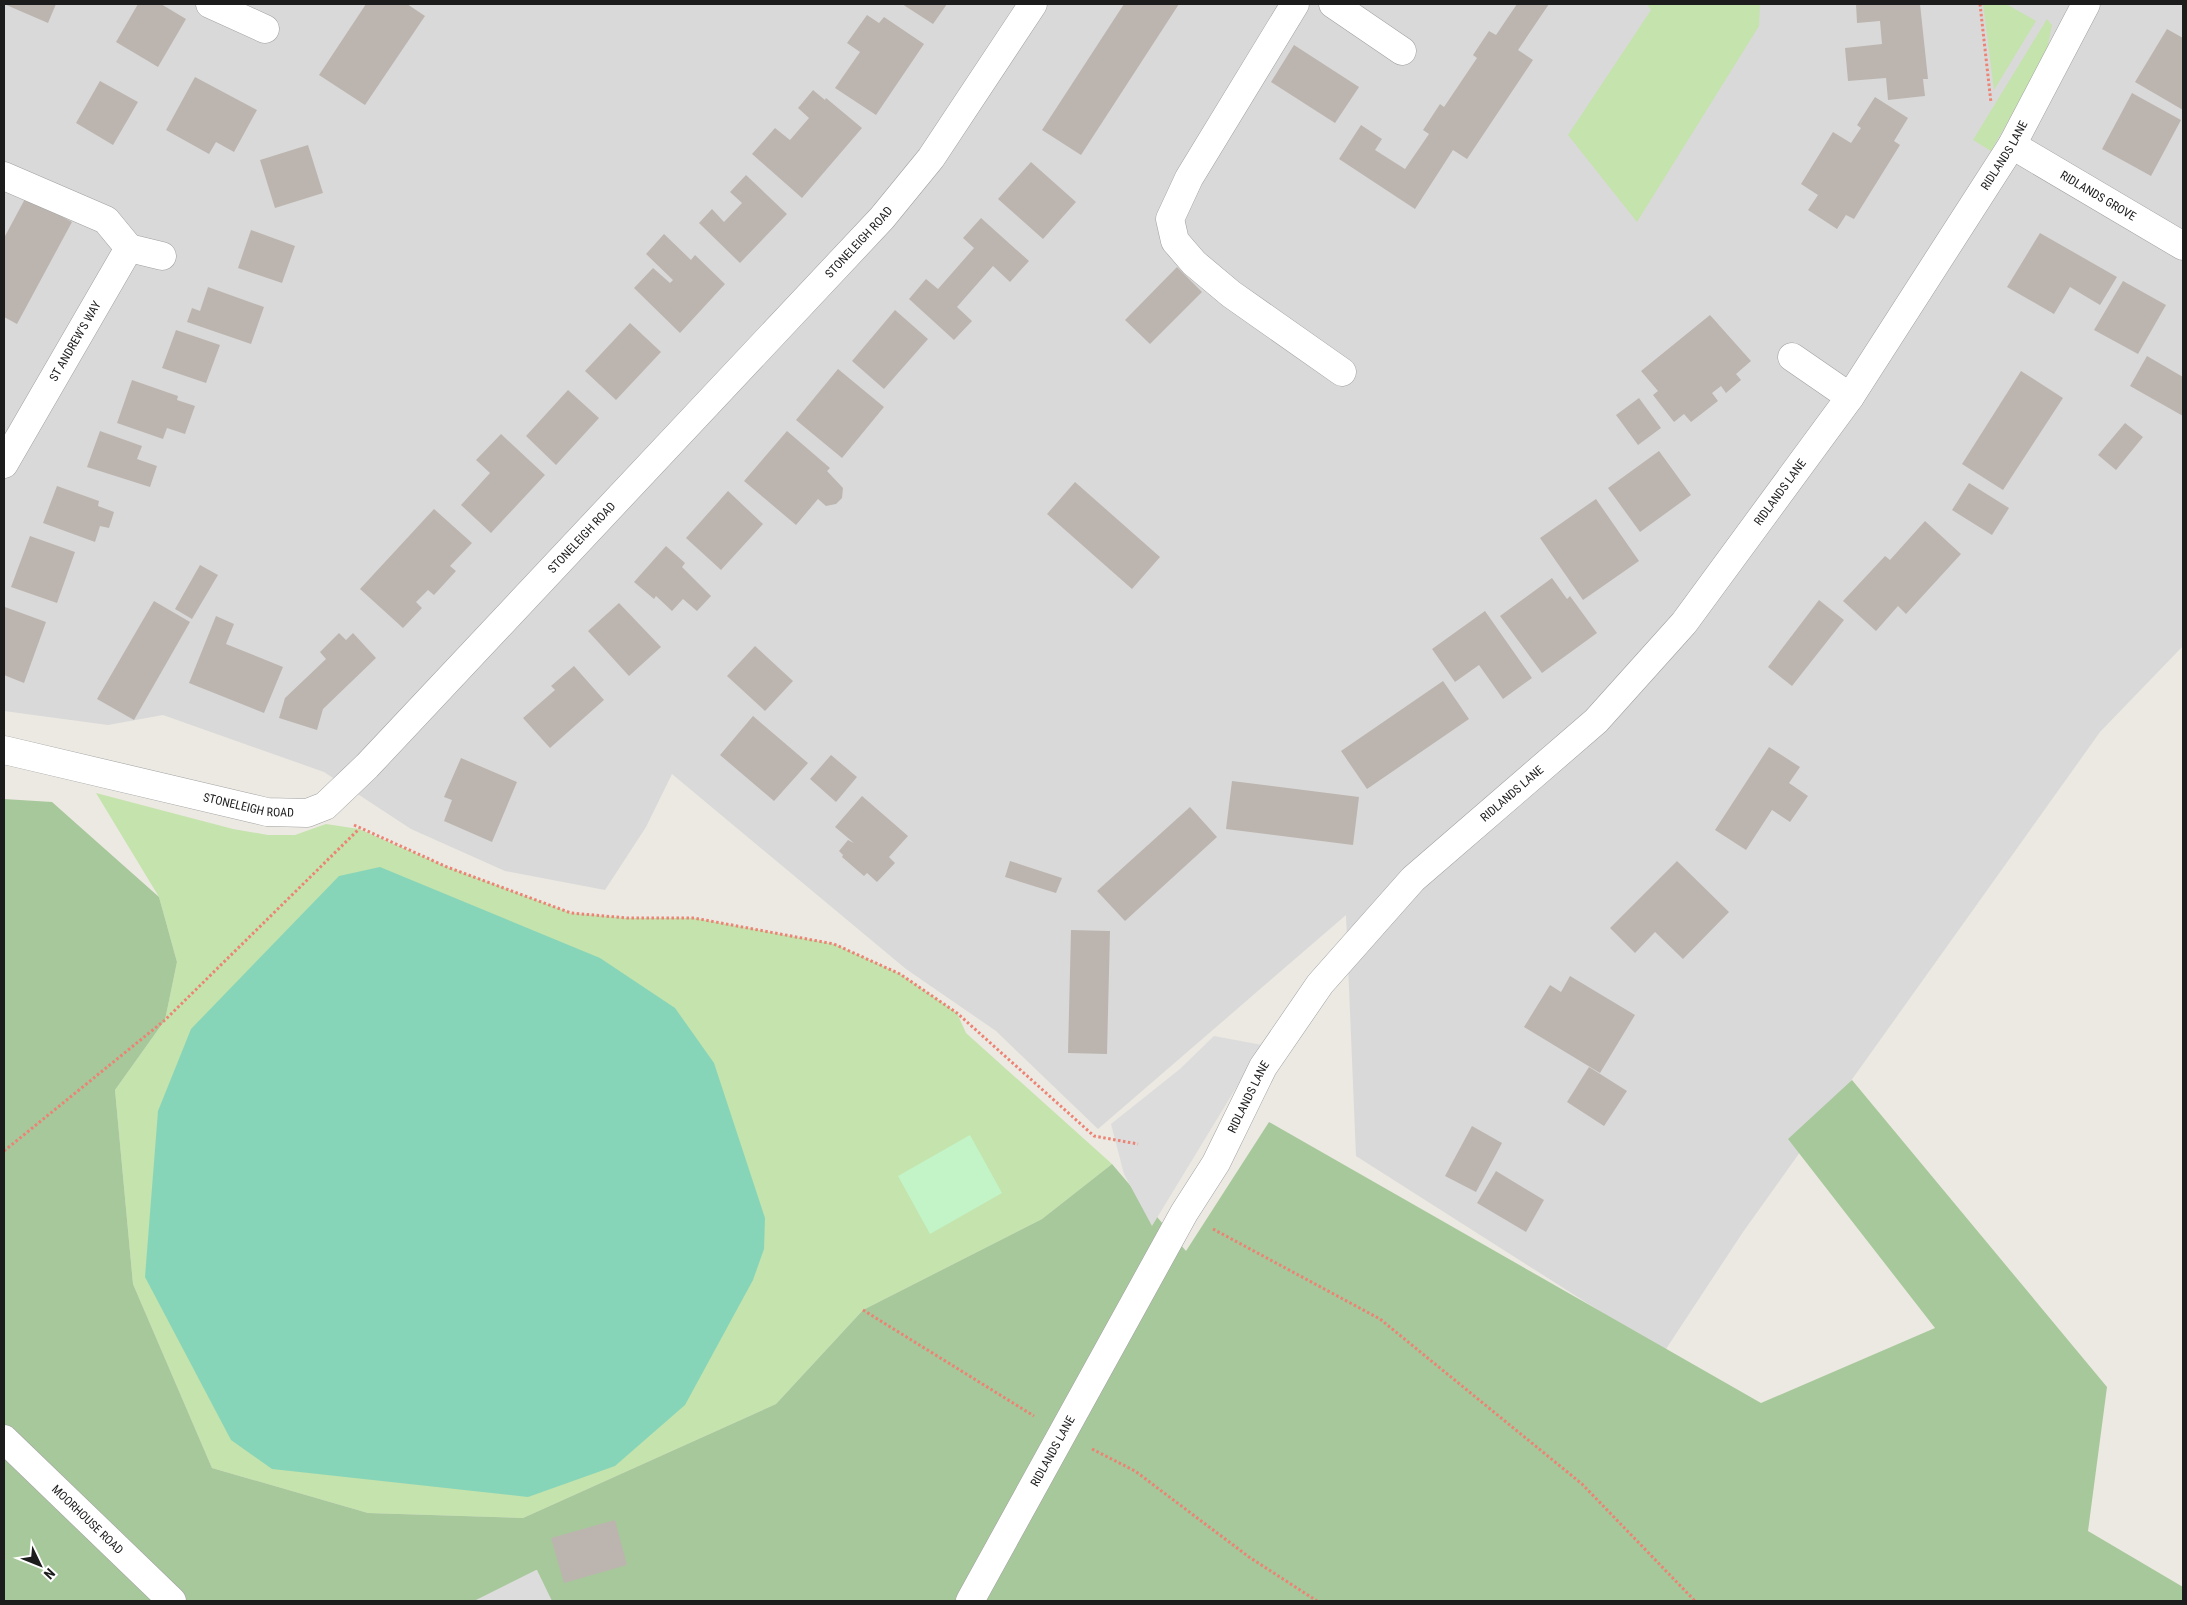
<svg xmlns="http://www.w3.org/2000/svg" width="2187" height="1605" font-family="'Roboto Condensed',sans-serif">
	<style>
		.residential { fill: #dad9d9 }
		.grass { fill: #c5e3ac }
		.forest { fill: #a7c89b }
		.park { fill: #c2f4c8 }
		.pitch { fill: #87d5b9 }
		.parking { fill: #dcdcdc }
		.building { fill: #bcb5af }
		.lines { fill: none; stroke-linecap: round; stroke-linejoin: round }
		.minor-casing { stroke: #a0a0a0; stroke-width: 29 }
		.path { stroke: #ec8374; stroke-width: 3; stroke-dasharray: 2.5 2.5; stroke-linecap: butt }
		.minor { stroke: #fff; stroke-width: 28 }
		.labels { text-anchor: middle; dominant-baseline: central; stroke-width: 5; stroke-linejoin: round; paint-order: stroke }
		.street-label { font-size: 12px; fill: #1c1c1c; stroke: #fff }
	</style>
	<rect width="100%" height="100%" fill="#ece9e2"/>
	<!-- residential -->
	<polygon class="residential" points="4,4 2183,4 2183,646 2100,732 1743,1232 1664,1352 1356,1156 1346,915 1098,1129 996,1031 906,969 672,774 646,827 605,890 505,871 411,829 324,772 163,715 108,725 4,711"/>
	<!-- grass -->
	<g class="grass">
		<polygon points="1647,4 1760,4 1759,26 1637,222 1568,135 1651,10"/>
		<polygon points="1983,4 2006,4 2036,21 1994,90"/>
		<polygon points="2047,19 2052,25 2046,55 1991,151 1973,140"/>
		<polygon points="96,793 233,829 268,835 295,835 326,824 359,829 447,867 571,913 627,918 694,918 834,944 900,974 957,1013 966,1033 1112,1164 1042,1219 863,1310 776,1404 523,1518 368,1513 212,1468 133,1284 115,1090 165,1020 177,962 159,897"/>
	</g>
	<!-- forest -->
	<polygon class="forest" points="4,799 52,802 159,897 177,962 165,1020 115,1090 133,1284 212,1468 368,1513 523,1518 776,1404 863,1310 1042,1219 1112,1164 1186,1251 1269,1122 1761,1403 1935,1328 1788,1139 1852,1080 2107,1387 2088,1531 2183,1587 2183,1601 4,1601"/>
	<!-- park -->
	<polygon class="park" points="970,1135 1002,1193 930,1234 898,1176"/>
	<!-- pitch -->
	<polygon class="pitch" points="380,867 600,958 675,1008 714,1063 765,1218 764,1249 753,1280 685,1405 615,1466 528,1497 272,1469 231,1440 145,1277 158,1111 191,1029 339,876"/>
	<!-- parking -->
	<g class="parking">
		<polygon points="1214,1036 1262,1045 1152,1226 1124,1174 1111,1124 1180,1069"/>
		<polygon points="537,1570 552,1601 474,1601 536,1570"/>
	</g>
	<!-- building -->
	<g class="building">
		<polygon points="4,4 56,4 48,23"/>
		<polygon points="138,4 161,4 186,19 158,67 116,42"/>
		<polygon points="366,4 407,4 425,16 365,105 319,75"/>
		<polygon points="902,4 947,4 933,24"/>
		<polygon points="1124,4 1179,4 1081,155 1042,130"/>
		<polygon points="1517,4 1549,4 1518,50 1533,60 1467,159 1453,150 1415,209 1339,159 1361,125 1382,139 1375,150 1405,169 1429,134 1423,130 1440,104 1444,107 1477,58 1473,55 1489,31 1496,35"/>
		<polygon points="1856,4 1920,4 1928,79 1923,79 1925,96 1888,100 1886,78 1848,81 1845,48 1882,44 1880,21 1857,23"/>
		<polygon points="867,15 879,23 884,17 924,44 876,115 835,88 860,52 847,43"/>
		<polygon points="2167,29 2183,38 2183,110 2135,82"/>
		<polygon points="1294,45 1359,87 1335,123 1271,82"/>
		<polygon points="195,77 257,110 234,152 216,142 209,154 166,130"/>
		<polygon points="100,81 138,102 113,145 76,123"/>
		<polygon points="813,90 825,100 826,98 862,128 802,198 752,154 775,128 790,140 809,118 798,108"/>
		<polygon points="2132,93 2181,120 2151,176 2102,149"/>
		<polygon points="1875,97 1908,118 1894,141 1900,145 1854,219 1846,215 1837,229 1808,210 1818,195 1801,184 1833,132 1851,143 1861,128 1857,125"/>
		<polygon points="308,145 323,193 275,208 260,160"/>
		<polygon points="1031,162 1076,202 1043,239 998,199"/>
		<polygon points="746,175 787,214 740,263 699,223 712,209 724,222 742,203 730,192"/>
		<polygon points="26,197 72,222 17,324 4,317 4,238"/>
		<polygon points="981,218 1029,261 1010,282 993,266 957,307 972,321 954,340 909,299 926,279 938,289 974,248 963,238"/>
		<polygon points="251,230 295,246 282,283 238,268"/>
		<polygon points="2040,233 2117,277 2100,305 2070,287 2054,314 2007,287"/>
		<polygon points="664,234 691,260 695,255 725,284 680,333 634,288 653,268 670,283 673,280 646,254"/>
		<polygon points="1177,267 1202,292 1150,344 1125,320"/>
		<polygon points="2123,281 2166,305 2138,354 2094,330"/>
		<polygon points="208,287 264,307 251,344 187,322 192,308 200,311"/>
		<polygon points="895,310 928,339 884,389 852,361"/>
		<polygon points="1710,315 1751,361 1736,374 1741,380 1726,393 1721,386 1712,393 1718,401 1691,422 1684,414 1674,422 1653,395 1658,391 1641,371"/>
		<polygon points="630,323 661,352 616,400 585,371"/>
		<polygon points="176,330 220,345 206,383 162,368"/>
		<polygon points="2147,356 2183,377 2183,416 2130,386"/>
		<polygon points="838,369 884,407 842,458 796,420"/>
		<polygon points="2021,371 2063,398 2003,490 1962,464"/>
		<polygon points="132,380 178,396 177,400 195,406 185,434 167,428 163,439 117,423"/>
		<polygon points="568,390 599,418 556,465 526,436"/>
		<polygon points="1639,398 1661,428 1638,445 1616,415"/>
		<polygon points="2125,423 2143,437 2116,470 2098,455"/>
		<polygon points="100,431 142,446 137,459 157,466 150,487 87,467"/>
		<polygon points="787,431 830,468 827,471 843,488 842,498 836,504 826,506 818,499 796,525 744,481"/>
		<polygon points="501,434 545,475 491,533 461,505 490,473 476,460"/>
		<polygon points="1659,451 1691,495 1640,532 1608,488"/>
		<polygon points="1075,482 1160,557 1132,589 1047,514"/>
		<polygon points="1969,483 2009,508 1992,535 1952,510"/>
		<polygon points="57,486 99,501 98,506 114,512 109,528 100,526 95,542 43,523"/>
		<polygon points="728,491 763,524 721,570 686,538"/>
		<polygon points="1596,499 1639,561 1583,600 1540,538"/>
		<polygon points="434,509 472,543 450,566 456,571 434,595 428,590 416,602 422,608 403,628 360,589"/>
		<polygon points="1925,521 1961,554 1906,614 1898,606 1876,631 1843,601 1885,556 1890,560"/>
		<polygon points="30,536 75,552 57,603 11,587"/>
		<polygon points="666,546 685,563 682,567 711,596 697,611 683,599 672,611 656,596 654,599 634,582"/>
		<polygon points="200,565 218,575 192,619 175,609"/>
		<polygon points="1552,578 1567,599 1570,596 1597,633 1542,673 1500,616"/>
		<polygon points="1819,600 1844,620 1792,686 1768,667"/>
		<polygon points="154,601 190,622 134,720 97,699"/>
		<polygon points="619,603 661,647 629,676 588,631"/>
		<polygon points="5,607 46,622 24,683 4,675"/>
		<polygon points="1485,611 1532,678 1503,699 1479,665 1455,682 1432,649"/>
		<polygon points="216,616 234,624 226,644 283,667 264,713 189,683"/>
		<polygon points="339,633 346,640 353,633 376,658 323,709 317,730 279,718 285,698 326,659 320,652"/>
		<polygon points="755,646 793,681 765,711 727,676"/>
		<polygon points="574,666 604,700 550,748 523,718 555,690 551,686"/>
		<polygon points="1443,681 1469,719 1367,789 1341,751"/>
		<polygon points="753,716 808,763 774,801 720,755"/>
		<polygon points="1769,747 1800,767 1789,783 1808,796 1790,822 1772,810 1746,850 1715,830"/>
		<polygon points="831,755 857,777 836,802 810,779"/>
		<polygon points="461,758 517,782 492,842 444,821 452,800 444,797"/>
		<polygon points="1232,781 1359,797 1353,845 1226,829"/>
		<polygon points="862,796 908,836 889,857 895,863 877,882 867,873 864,876 842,857 843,855 839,851 848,840 854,843 835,827"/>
		<polygon points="1190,807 1217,837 1125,921 1097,891"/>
		<polygon points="1010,861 1062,878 1056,893 1005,877"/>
		<polygon points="1677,861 1729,912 1683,959 1655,932 1635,953 1610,928"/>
		<polygon points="1071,930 1110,931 1107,1054 1068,1053"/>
		<polygon points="1570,976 1635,1015 1600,1073 1524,1027 1550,985 1561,992"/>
		<polygon points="1589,1067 1627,1091 1604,1126 1567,1102"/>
		<polygon points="1472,1126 1502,1143 1476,1192 1445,1176"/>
		<polygon points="1496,1171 1544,1200 1526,1232 1477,1203"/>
		<polygon points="615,1520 627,1565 564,1583 551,1538"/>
	</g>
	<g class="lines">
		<defs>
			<g id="minor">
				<polyline points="210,4 265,29"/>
				<polyline points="1295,4 1189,178 1170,219 1175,241 1194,263 1231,294 1342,372"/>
				<polyline points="1333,4 1402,51"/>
				<path id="s1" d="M 2012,145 L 2183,246"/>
				<polyline points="4,176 106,220 129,248"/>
				<polyline points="1792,357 1850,397"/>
				<path id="s2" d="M 4,464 L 129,248 L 162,256"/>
				<path id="s3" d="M 4,750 L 267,812 L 307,813 L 325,806 L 367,766 L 882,218 L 931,158 L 1033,4"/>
				<path id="s4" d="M 4,1439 L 172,1601"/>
				<path id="s5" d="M 970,1601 L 1184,1213 L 1216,1163 L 1263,1067 L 1320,984 L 1413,879 L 1596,721 L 1684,623 L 1850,397 L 2012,145 L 2086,4"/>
			</g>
		</defs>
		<!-- minor casing -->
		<use href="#minor" class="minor-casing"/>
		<!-- path -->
		<g class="path">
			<polyline points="1980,4 1991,103"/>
			<polyline points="354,825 447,867 571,913 627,918 694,918 834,944 900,974 957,1013 1094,1136 1138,1144"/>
			<polyline points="4,1151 165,1020 359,829"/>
			<polyline points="1213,1229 1380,1319 1582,1484 1695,1601"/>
			<polyline points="863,1310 1034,1416"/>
			<polyline points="1092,1449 1135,1471 1249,1557 1317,1601"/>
		</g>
		<!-- minor -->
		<use href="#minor" class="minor"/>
	</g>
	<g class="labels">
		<!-- street labels -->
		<g class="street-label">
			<text stroke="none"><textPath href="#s5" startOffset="1791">RIDLANDS LANE</textPath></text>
			<text stroke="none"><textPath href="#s1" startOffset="100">RIDLANDS GROVE</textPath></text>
			<text stroke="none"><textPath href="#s3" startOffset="1106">STONELEIGH ROAD</textPath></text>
			<text stroke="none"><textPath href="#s2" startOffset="142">ST ANDREW'S WAY</textPath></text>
			<text stroke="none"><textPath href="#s5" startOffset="1386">RIDLANDS LANE</textPath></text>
			<text stroke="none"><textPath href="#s3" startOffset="701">STONELEIGH ROAD</textPath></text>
			<text stroke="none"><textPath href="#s5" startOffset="981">RIDLANDS LANE</textPath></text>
			<text stroke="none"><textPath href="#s3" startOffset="251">STONELEIGH ROAD</textPath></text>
			<text stroke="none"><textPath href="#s5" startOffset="576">RIDLANDS LANE</textPath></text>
			<text stroke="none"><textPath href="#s5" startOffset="171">RIDLANDS LANE</textPath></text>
			<text stroke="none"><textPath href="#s4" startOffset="116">MOORHOUSE ROAD</textPath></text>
		</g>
	</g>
	<!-- border -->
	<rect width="2187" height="1605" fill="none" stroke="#1c1c1c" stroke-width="10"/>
	<!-- north arrow -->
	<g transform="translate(40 1565) rotate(133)" stroke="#ffffff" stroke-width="4" paint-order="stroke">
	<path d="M0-4L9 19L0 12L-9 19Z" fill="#1c1c1c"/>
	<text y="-8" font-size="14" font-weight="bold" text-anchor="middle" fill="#1c1c1c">N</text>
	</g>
</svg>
